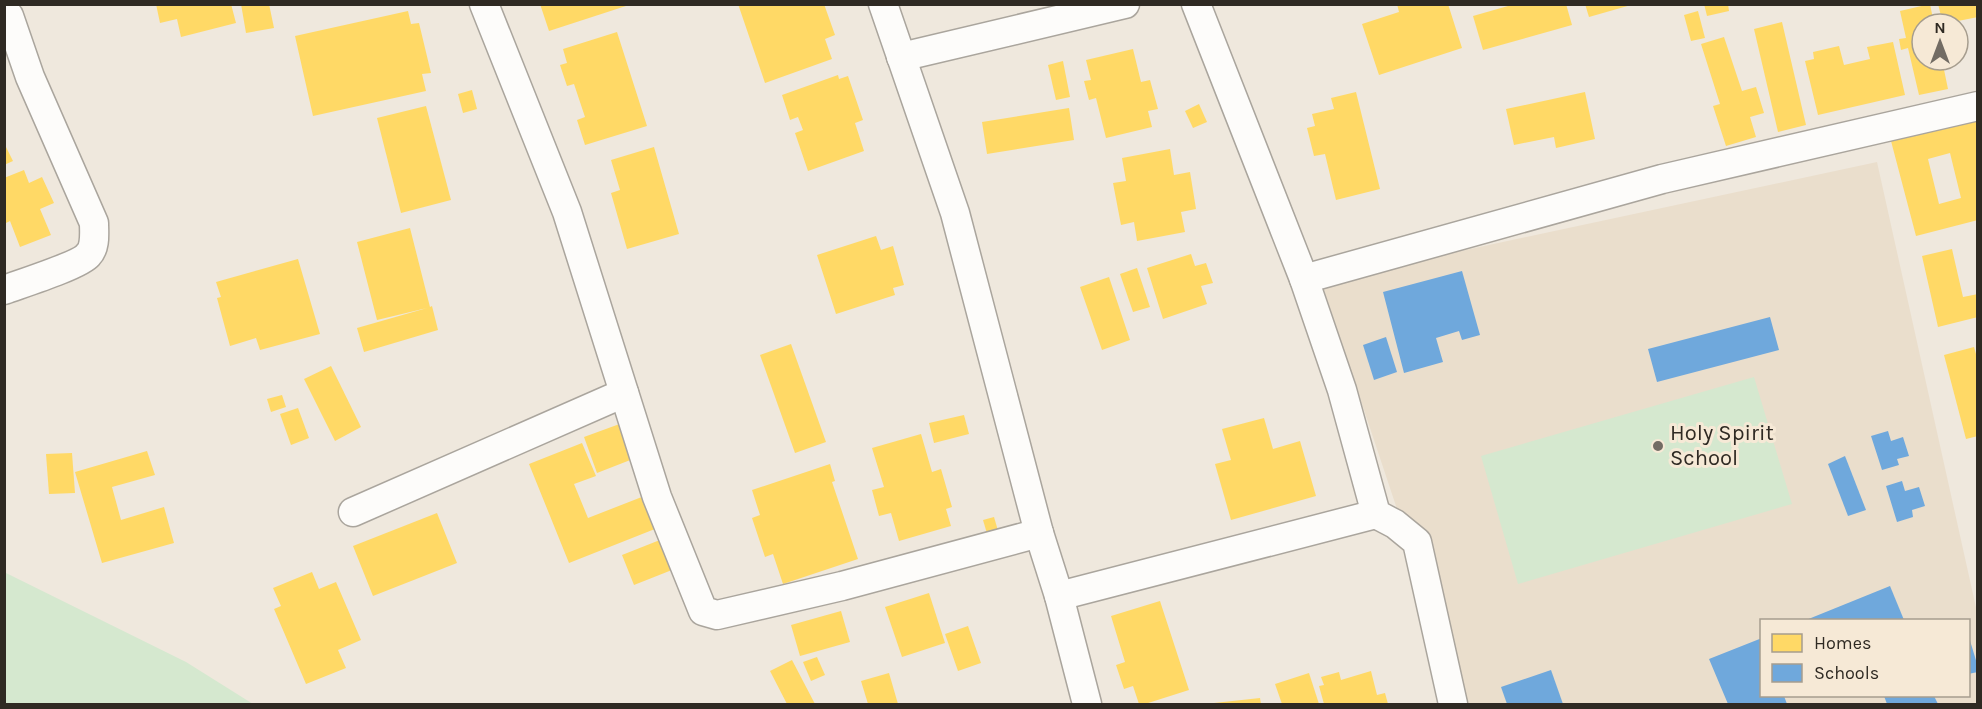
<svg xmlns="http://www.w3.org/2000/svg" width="1982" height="709" font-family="Karla,sans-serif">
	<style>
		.built { fill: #eadecc; fill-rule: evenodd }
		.green { fill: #d5e8cf }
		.homes { fill: #ffd966; fill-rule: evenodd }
		.schools { fill: #6fa8dc }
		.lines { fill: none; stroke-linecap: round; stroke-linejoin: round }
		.minor-casing { stroke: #aaa59d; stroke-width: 31 }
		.minor { stroke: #fdfcfa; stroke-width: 28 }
		.poi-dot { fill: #726c64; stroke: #f6e9d6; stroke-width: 2 }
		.labels { text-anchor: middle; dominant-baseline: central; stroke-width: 6; stroke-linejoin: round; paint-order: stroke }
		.poi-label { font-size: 22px; fill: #2f2a23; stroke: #f6e9d6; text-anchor: start }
	</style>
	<rect width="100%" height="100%" fill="#efe8dd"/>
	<!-- built -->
	<path class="built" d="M 1877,162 L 1977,612 L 1977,704 L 1462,704 L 1321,281 ZM 1762,620 L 1968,620 L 1968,696 L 1762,696 Z"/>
	<!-- green -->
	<g class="green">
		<polygon points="1754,377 1792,504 1518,584 1481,456"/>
		<polygon points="4,572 186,662 253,704 5,704"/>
	</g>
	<!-- homes -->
	<g class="homes">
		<polygon points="156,4 231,4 236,23 181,37 177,19 160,23"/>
		<polygon points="241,4 269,4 274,28 246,33"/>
		<polygon points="540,4 629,4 629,5 549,31"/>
		<polygon points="738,4 824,4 835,35 825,39 832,59 765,83"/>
		<polygon points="1397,4 1448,4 1462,48 1379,75 1362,24 1399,12"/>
		<polygon points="1515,4 1566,4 1572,25 1483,50 1473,16"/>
		<polygon points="1585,4 1631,4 1631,5 1589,17"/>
		<polygon points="1704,4 1728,4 1729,11 1707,16"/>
		<polygon points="1930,4 1934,24 1922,24 1922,60 1942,60 1948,89 1919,95 1908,48 1901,50 1899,39 1906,38 1900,11"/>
		<polygon points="1938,4 1978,4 1978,17 1943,24"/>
		<polygon points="408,11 411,24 419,23 431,73 422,74 426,91 313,116 295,36"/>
		<polygon points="1698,11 1705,38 1691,41 1684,15"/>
		<polygon points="1782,22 1806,125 1778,132 1754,29"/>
		<polygon points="617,32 647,126 585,145 577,120 585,117 574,84 567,86 560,65 567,63 563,49"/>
		<polygon points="1724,37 1742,91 1756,87 1764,113 1750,117 1756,137 1726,146 1713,106 1720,104 1701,44"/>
		<polygon points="1893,42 1905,95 1818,115 1805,61 1814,59 1813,52 1839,46 1844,65 1870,59 1867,47"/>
		<polygon points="1133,49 1141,82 1150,80 1158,109 1148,111 1152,127 1106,138 1096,98 1089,100 1084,81 1091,80 1086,60"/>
		<polygon points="1063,61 1070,97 1056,100 1048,65"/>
		<polygon points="838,75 839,79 848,76 863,120 855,123 864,151 808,171 795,133 803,130 798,117 790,120 782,95"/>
		<polygon points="472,90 477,109 463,113 458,94"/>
		<polygon points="1356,92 1380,189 1336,200 1325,154 1314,156 1307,128 1315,126 1312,114 1334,109 1331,98"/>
		<polygon points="1585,92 1595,139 1556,148 1554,137 1514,145 1506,109"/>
		<polygon points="1199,104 1207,122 1193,128 1185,111"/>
		<polygon points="426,106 451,200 401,213 377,118"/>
		<polygon points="1069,108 1074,140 987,154 982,122"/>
		<path d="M 1978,118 L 1978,220 L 1916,236 L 1891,141 ZM 1950,153 L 1961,198 L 1939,204 L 1928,159 Z"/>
		<polygon points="4,143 13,161 4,165"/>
		<polygon points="654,147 679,234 627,249 611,193 620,190 611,160"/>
		<polygon points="1170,149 1174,175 1190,172 1196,209 1181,212 1185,232 1137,241 1134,222 1121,225 1113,183 1126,181 1122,158"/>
		<polygon points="24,170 29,183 42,177 54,203 40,209 51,235 20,247 10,221 4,224 4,178"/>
		<polygon points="410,228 430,307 432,306 438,330 364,352 357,328 427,308 377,320 357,242"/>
		<polygon points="876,236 881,250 893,246 904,285 893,288 895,295 836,314 817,255"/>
		<polygon points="1952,249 1963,297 1978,294 1978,317 1938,327 1922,256"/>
		<polygon points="1191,254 1195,266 1206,263 1213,283 1201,286 1207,304 1163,319 1147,268"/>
		<polygon points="298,259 320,334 260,350 256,338 230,346 217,298 221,297 216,282"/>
		<polygon points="1137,268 1150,307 1133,312 1120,274"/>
		<polygon points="1109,277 1130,340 1102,350 1080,287"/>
		<polygon points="791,344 826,442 795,453 760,355"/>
		<polygon points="1974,347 1978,361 1978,436 1966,439 1944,355"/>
		<polygon points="331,366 361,427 335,441 304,379"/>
		<polygon points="282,395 286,407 271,412 267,399"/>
		<polygon points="298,408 309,438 291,445 280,414"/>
		<polygon points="964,415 969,434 934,443 929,423"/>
		<polygon points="1264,418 1273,449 1300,441 1316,496 1231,520 1215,464 1231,460 1222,429"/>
		<polygon points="625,422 638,457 597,473 584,437"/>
		<polygon points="921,434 932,472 941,469 952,507 946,509 951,526 899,541 891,513 879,516 872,490 884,487 872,448"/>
		<polygon points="582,443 596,476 574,484 588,518 652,493 665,525 569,563 529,464"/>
		<polygon points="147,451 155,475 112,487 121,520 164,507 174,543 102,563 75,472"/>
		<polygon points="72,453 75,493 49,494 46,454"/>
		<polygon points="830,464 835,481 832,482 858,559 783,584 773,554 765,557 752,518 760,515 752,490"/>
		<polygon points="437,513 457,563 373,596 353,546"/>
		<polygon points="994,517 999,534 988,537 983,520"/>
		<polygon points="670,536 682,566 634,585 622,555"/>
		<polygon points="312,572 319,589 336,582 361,640 338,650 346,668 306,684 274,609 281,606 273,588"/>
		<polygon points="929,593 945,643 902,657 885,607"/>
		<polygon points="1160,601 1189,690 1145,704 1139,704 1133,686 1124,689 1116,665 1125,662 1111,616"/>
		<polygon points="841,611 850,642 800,656 791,625"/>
		<polygon points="968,626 981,663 958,671 945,634"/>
		<polygon points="817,657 825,675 811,681 803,662"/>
		<polygon points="792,660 815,704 787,704 770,671"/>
		<polygon points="1371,671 1377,695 1385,693 1388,704 1324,704 1319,686 1324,685 1321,677 1339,672 1341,680"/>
		<polygon points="889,673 898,704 868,704 861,681"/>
		<polygon points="1309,673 1319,704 1282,704 1275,684"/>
		<polygon points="1260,698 1261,704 1214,704 1214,703"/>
	</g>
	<!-- schools -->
	<g class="schools">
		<polygon points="1462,271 1480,335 1462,340 1459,331 1436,338 1443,362 1404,373 1383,292"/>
		<polygon points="1770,317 1779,350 1657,382 1648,349"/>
		<polygon points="1386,337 1397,372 1374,380 1363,345"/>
		<polygon points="1888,431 1891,441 1903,437 1909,456 1897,459 1899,465 1882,470 1871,436"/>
		<polygon points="1845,456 1866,510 1848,516 1828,464"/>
		<polygon points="1902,481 1905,491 1919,487 1925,506 1912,510 1913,517 1897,522 1886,486"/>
		<polygon points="1890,586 1904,620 1806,620"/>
		<polygon points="1968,634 1978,667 1978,672 1968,674"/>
		<polygon points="1762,638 1762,696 1784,696 1787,704 1728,704 1709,659"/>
		<polygon points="1551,670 1563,704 1507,704 1501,687"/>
		<polygon points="1884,696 1934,696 1938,704 1887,704"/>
	</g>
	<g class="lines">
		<defs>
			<g id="minor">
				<polyline points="484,4 567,212 657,497 703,611 717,615 842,586 1039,533"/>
				<polyline points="883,4 955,213 1039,533 1059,596 1087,704"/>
				<polyline points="1196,4 1304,279 1342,390 1376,514 1395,524 1417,542 1453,704"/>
				<path d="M 4,11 L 9,16 L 30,77 L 94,223 C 94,233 96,247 88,255 C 80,265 20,284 4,290"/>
				<polyline points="901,57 1125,4"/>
				<polyline points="1304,279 1662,179 1978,106"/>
				<polyline points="353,512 624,393"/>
				<polyline points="1059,596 1376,514"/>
			</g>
		</defs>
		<!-- minor casing -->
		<use href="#minor" class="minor-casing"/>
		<!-- minor -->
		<use href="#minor" class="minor"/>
	</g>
	<!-- markers -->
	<circle class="poi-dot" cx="1658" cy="446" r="6"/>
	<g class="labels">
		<!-- poi labels -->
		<g class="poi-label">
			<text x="1670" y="433">Holy Spirit<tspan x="1670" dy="25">School</tspan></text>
		</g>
	</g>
	<!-- border -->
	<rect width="1982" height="709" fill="none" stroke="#2f2a23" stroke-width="12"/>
	<!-- legend -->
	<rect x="1760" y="619" width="210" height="78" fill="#f6e9d6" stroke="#a69d8e" stroke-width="1.5"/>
	<rect x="1772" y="634" width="30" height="18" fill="#ffd966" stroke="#a69d8e" stroke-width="1.5"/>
	<text x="1814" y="649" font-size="18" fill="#2f2a23">Homes</text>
	<rect x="1772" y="664" width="30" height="18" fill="#6fa8dc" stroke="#a69d8e" stroke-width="1.5"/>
	<text x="1814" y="679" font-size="18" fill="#2f2a23">Schools</text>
	<!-- north arrow -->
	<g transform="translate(1940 42)"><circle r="28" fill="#f6e9d6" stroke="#a69d8e" stroke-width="1.5"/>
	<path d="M0-4.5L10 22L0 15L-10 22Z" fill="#726c64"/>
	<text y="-9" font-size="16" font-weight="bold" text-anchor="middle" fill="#2f2a23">N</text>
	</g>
</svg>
